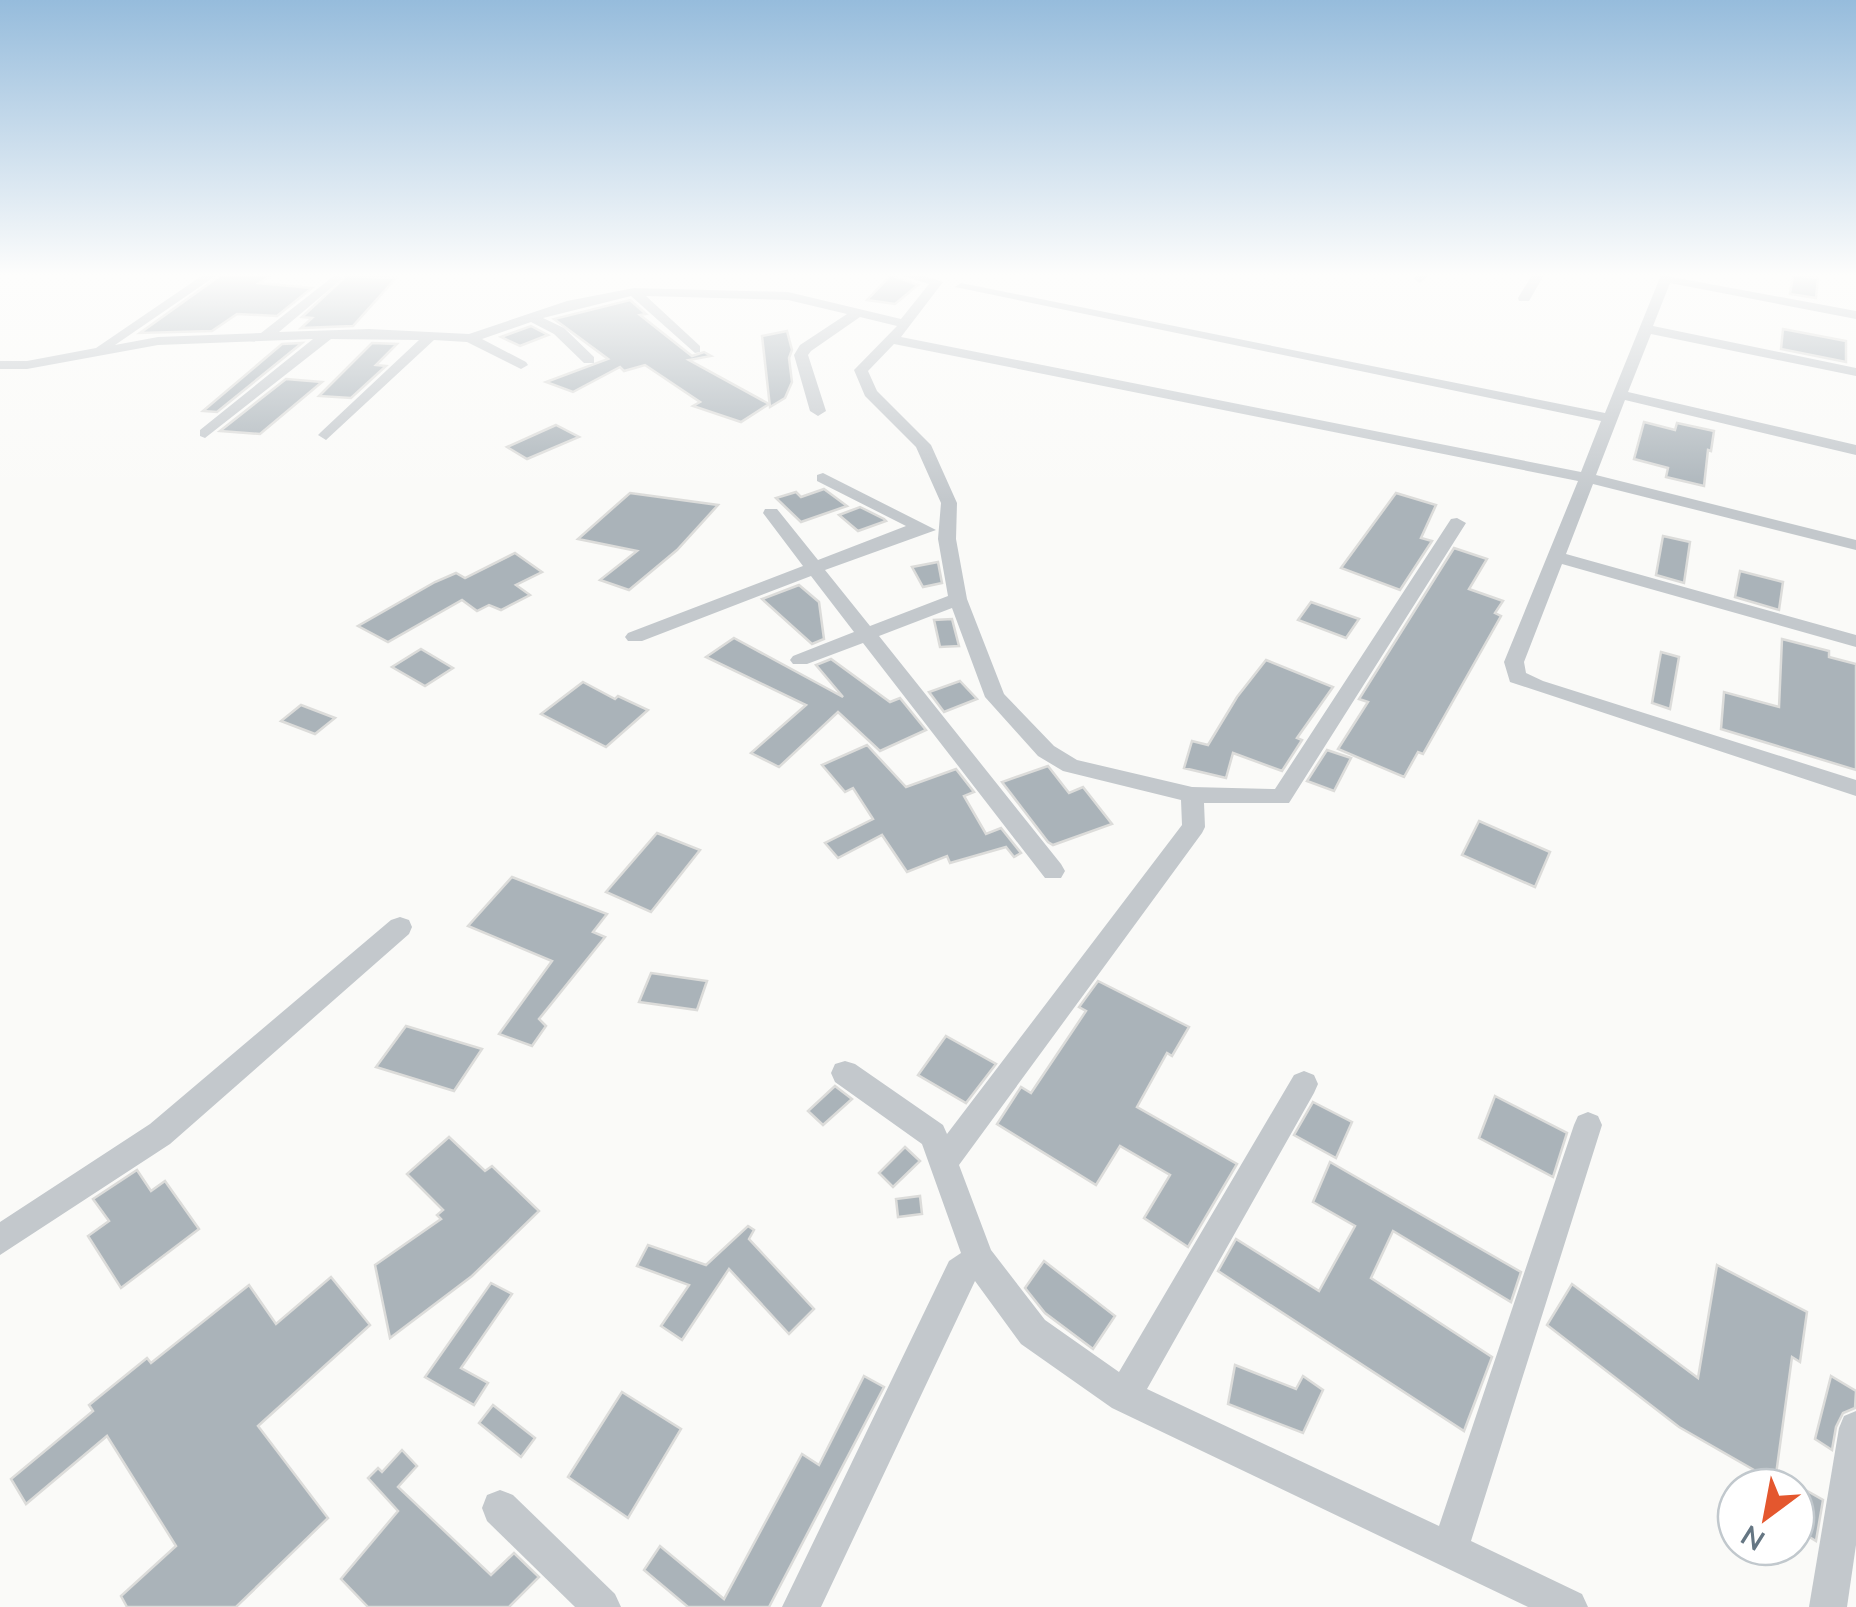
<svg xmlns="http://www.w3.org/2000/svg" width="1856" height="1607" font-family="Mulish,sans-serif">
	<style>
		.building { fill: #aab3b9; stroke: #dcdcda; stroke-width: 2.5 }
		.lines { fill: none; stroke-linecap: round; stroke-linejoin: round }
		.street { fill: #c3c8cc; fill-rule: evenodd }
	</style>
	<rect width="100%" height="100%" fill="#fafaf8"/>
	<!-- building -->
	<g class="building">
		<polygon points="221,275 272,275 259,283 312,288 277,316 237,314 212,331 140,333"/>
		<polygon points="891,275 918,285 895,304 867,300"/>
		<polygon points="1793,275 1818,278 1816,298 1790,294"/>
		<polygon points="346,276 396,278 353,326 301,328 312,318 302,317"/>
		<polygon points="630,300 646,314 640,315 692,356 704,352 711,356 689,360 769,404 741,422 693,406 700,402 645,365 624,371 620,367 573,392 546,382 608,359 554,319"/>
		<polygon points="531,326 548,335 520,346 501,337"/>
		<polygon points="1783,329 1846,341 1846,362 1781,349"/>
		<polygon points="787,331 792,350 789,358 792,382 785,398 770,407 762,336"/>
		<polygon points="302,343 217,412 203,411 282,344"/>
		<polygon points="372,343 397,344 376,365 386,366 351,398 319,396"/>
		<polygon points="286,379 322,382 260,434 220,431"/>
		<polygon points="1644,422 1675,430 1677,423 1714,431 1711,451 1708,450 1704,486 1666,477 1668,468 1634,459"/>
		<polygon points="556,425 579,437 527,459 507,447"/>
		<polygon points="824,489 847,506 801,522 776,498 796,492 801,497"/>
		<polygon points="630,493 718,505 677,550 629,590 600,580 637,551 578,539"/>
		<polygon points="1396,493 1436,505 1421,538 1432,541 1400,590 1341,568"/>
		<polygon points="860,507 884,519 886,521 858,531 839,515"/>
		<polygon points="1663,536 1690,542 1684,583 1656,575"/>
		<polygon points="1454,548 1487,559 1469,589 1503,601 1495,613 1501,616 1423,754 1418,752 1404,777 1338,749 1368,702 1359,699"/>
		<polygon points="515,553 542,572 516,585 530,595 501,610 489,605 477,611 462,600 388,642 358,626 435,582 456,573 465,578"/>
		<polygon points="938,562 942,583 923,587 912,567"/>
		<polygon points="1740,571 1783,582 1779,610 1735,597"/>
		<polygon points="799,585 819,602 824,639 812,644 762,599"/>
		<polygon points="1311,602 1359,619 1346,638 1298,620"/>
		<polygon points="952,619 959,646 940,647 934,620"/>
		<polygon points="734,638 843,697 816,665 831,659 890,702 900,698 926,730 880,751 838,712 779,767 751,753 806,705 706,657"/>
		<polygon points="1782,639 1829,651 1829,657 1856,664 1856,770 1721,729 1724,692 1779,707"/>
		<polygon points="421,649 453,668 425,686 392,667"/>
		<polygon points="1661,652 1679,657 1670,709 1652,703"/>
		<polygon points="1266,660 1333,687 1297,738 1302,740 1282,771 1233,753 1226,778 1184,768 1192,741 1208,745 1237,697"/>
		<polygon points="960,681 977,699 944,712 929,692"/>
		<polygon points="583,682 615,699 618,696 648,710 606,747 541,714"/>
		<polygon points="301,705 335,718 315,734 281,721"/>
		<polygon points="867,745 906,787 956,769 974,792 964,796 986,834 1001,828 1021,853 1014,857 1006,847 950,863 947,856 907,872 882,835 838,858 825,843 873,819 853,788 845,792 822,765"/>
		<polygon points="1327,750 1351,758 1334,791 1307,781"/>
		<polygon points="1048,766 1069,793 1083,787 1112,824 1053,845 1048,842 1002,782"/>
		<polygon points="1479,821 1550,852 1535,887 1462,855"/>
		<polygon points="657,833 700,850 651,912 606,892"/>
		<polygon points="512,877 607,914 593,932 605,937 539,1019 546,1026 532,1046 499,1034 552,961 468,926"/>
		<polygon points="651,973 707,981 697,1010 639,1002"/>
		<polygon points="1098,981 1189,1027 1172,1056 1167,1053 1137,1107 1237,1164 1188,1247 1144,1218 1170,1175 1120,1146 1096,1185 997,1124 1021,1087 1031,1093 1086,1011 1079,1007"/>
		<polygon points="406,1026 482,1049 454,1091 376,1067"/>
		<polygon points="946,1036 996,1064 966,1103 918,1075"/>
		<polygon points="835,1086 852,1099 823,1125 808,1111"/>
		<polygon points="1495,1096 1567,1133 1553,1177 1479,1138"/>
		<polygon points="1313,1102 1352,1122 1336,1158 1294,1135"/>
		<polygon points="449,1137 485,1171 492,1166 539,1211 472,1276 390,1338 375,1265 441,1219 437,1215 443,1210 407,1174"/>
		<polygon points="905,1147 920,1161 893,1187 879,1173"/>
		<polygon points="1330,1162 1521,1272 1511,1302 1393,1231 1371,1278 1492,1357 1464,1431 1218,1271 1236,1239 1319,1291 1355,1226 1313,1202"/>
		<polygon points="137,1170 151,1191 165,1181 199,1229 121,1288 88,1236 109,1221 93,1199"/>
		<polygon points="920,1196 922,1214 898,1217 896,1199"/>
		<polygon points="748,1226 754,1230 749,1239 814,1309 789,1334 729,1269 682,1340 661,1326 689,1285 637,1266 648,1245 706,1265"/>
		<polygon points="1044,1261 1115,1316 1093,1349 1045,1313 1025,1288"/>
		<polygon points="1717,1265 1807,1312 1800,1362 1792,1357 1775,1482 1679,1427 1547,1325 1572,1284 1698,1378"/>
		<polygon points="331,1277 370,1325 258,1426 328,1518 236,1607 127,1607 121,1596 176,1546 107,1436 26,1504 11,1479 93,1411 89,1405 147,1358 151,1363 249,1285 276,1324"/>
		<polygon points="491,1283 512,1294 461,1368 488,1383 474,1405 425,1377"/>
		<polygon points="1235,1365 1296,1389 1303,1376 1323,1390 1303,1433 1228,1404"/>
		<polygon points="864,1376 884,1387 769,1607 688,1607 644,1570 660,1546 724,1599 802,1454 819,1465"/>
		<polygon points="1831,1376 1856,1391 1855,1408 1843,1413 1836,1427 1832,1450 1815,1439"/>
		<polygon points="622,1392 681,1429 628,1518 568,1477"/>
		<polygon points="493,1405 535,1438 521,1457 479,1423"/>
		<polygon points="402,1450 417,1466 398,1487 491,1575 514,1553 539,1577 509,1607 368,1607 341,1579 398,1511 368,1478 378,1468 382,1472"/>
		<polygon points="1802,1488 1823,1500 1816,1541 1796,1529"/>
	</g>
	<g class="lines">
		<!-- street -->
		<g class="street">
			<polygon points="203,275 217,275 115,345 158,337 261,333 335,275 343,278 279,332 369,329 469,334 567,301 634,288 788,292 901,319 929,284 899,275 921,275 943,282 901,337 1581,472 1601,421 955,287 961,283 1605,413 1661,275 1856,311 1856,319 1670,283 1653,326 1856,368 1856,376 1651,334 1628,392 1856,445 1856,455 1625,400 1596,475 1856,540 1856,550 1593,484 1566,554 1856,635 1856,647 1562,564 1524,662 1526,673 1543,681 1856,780 1856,796 1510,682 1504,662 1578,481 894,344 868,371 877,391 931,445 957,503 956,539 967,599 1004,694 1054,746 1077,760 1192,787 1275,789 1451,519 1457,518 1466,523 1289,803 1204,803 1205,827 1202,833 959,1165 991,1250 1045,1320 1119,1372 1294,1075 1304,1071 1314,1075 1318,1084 1314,1093 1147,1389 1439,1526 1574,1125 1578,1116 1588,1112 1598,1116 1602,1125 1471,1541 1582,1594 1588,1607 1528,1607 1112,1408 1021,1344 975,1281 821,1607 782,1607 949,1261 961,1253 922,1144 835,1082 831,1073 835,1064 845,1061 855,1064 943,1125 947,1134 1182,825 1181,800 1063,771 1038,756 985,697 952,608 879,636 1061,864 1065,871 1061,878 1045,878 863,643 807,664 793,664 790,660 793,656 854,632 811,576 642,641 628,641 625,637 628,633 803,566 763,513 765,509 777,509 818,560 906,526 817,481 817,475 823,473 936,530 825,570 870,626 948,596 938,539 941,503 916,447 865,396 854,370 897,326 860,317 811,351 808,355 826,411 818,416 810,411 794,355 800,345 847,314 788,300 646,296 700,346 700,352 695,353 631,296 543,318 564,328 594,357 594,363 584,363 554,334 531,322 482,339 526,362 528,365 521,369 467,342 434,340 326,440 318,435 321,432 419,340 331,339 205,438 200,436 200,430 313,339 158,345 27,369 0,369 0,361 27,361 96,348"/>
			<polygon points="1417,275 1429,275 1420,283 1414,279"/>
			<polygon points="1532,275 1544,275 1529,301 1519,301 1518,298"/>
			<polygon points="400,917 409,920 412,927 409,934 170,1144 0,1255 0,1222 150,1124 391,920"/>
			<polygon points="1856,1411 1856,1545 1847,1607 1809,1607 1839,1428 1844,1416"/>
			<polygon points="500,1490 513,1495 615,1594 621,1607 575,1607 487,1521 482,1508 487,1495"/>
		</g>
	</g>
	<!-- sky -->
	<linearGradient id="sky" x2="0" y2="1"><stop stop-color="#96bcdc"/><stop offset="0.55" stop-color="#fdfdfc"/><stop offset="1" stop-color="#fdfdfc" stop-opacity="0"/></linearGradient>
	<rect width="1856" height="500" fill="url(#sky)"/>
	<!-- north arrow -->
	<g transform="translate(1766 1517) rotate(212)"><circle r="48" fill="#ffffff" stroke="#c1c8cd" stroke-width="2.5"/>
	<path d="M0-8L18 38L0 25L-18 38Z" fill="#e4572e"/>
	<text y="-15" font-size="28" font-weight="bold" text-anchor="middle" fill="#657683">N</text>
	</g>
</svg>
